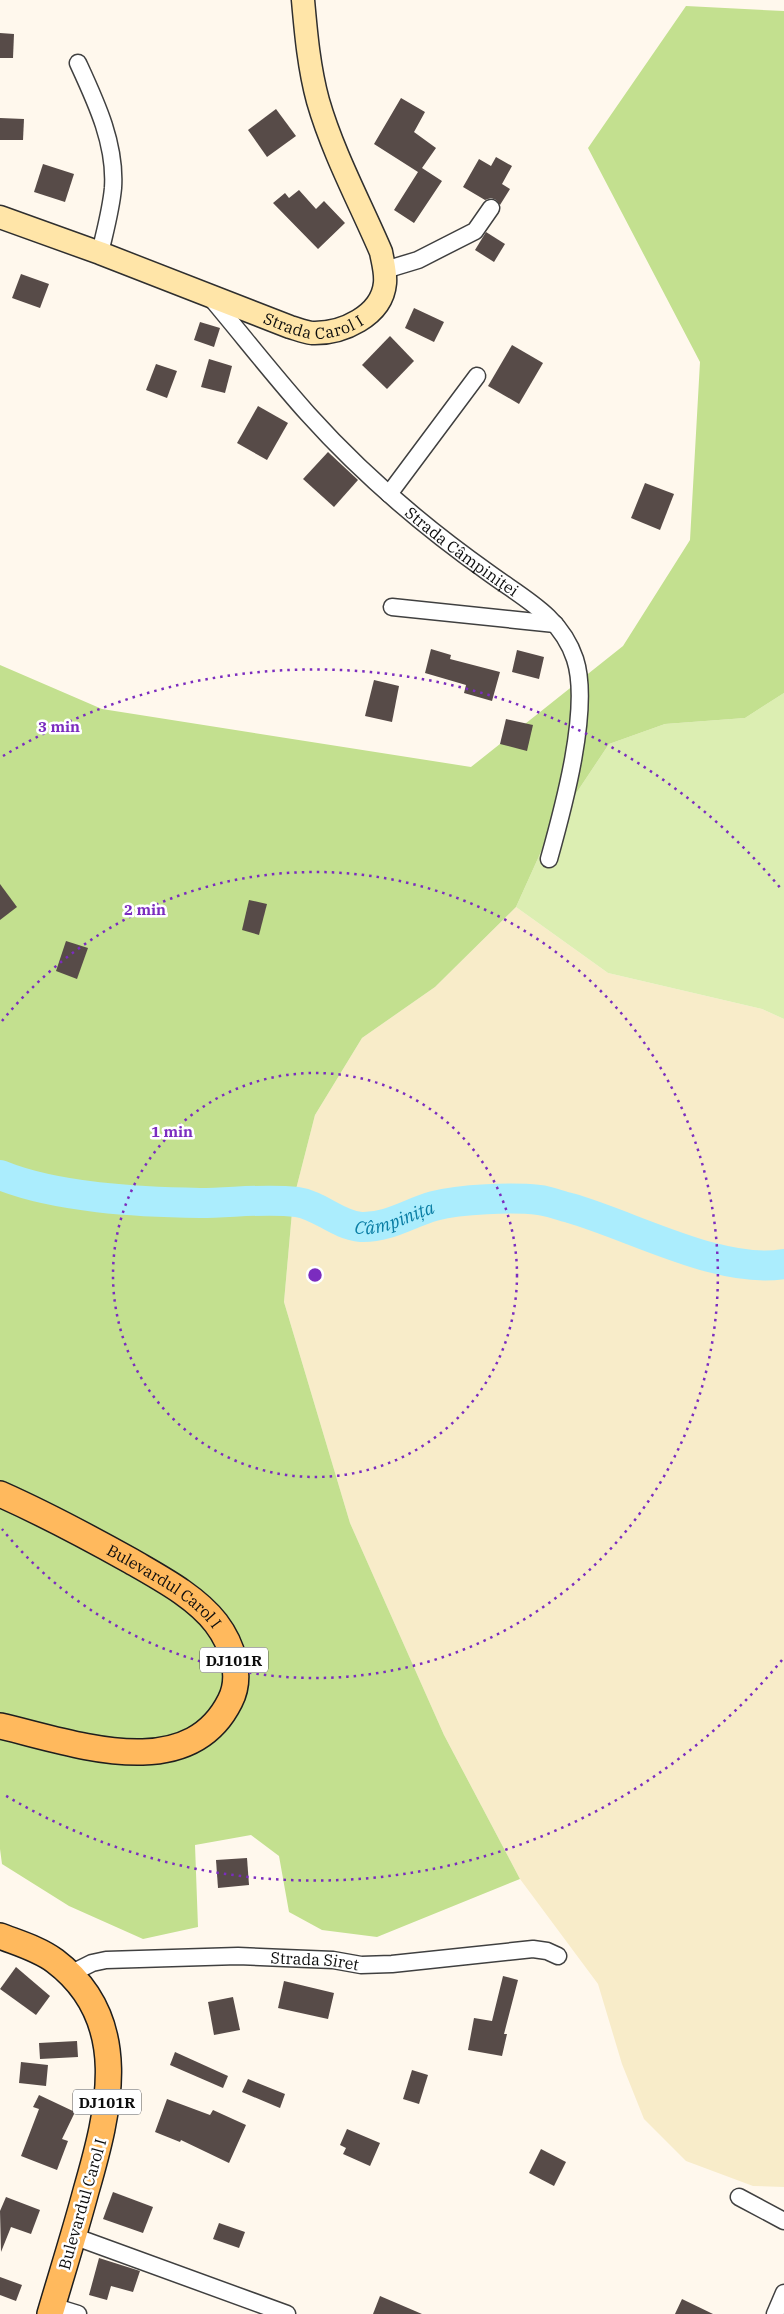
<svg xmlns="http://www.w3.org/2000/svg" width="784" height="2314" font-family="'IBM Plex Serif',serif">
	<style>
		.farmland { fill: #f8ecc9 }
		.green { fill: #dceeb2 }
		.forest { fill: #c3e08f }
		.lines { fill: none; stroke-linecap: round; stroke-linejoin: round }
		.river { stroke: #abedfd; stroke-width: 30 }
		.building { fill: #574b48 }
		.street-casing { stroke: #404040; stroke-width: 19 }
		.secondary-casing { stroke: #2f2f2f; stroke-width: 25 }
		.primary-casing { stroke: #1e1e1e; stroke-width: 28 }
		.street { stroke: #fff; stroke-width: 16 }
		.secondary { stroke: #ffe5a8; stroke-width: 22 }
		.primary { stroke: #ffb95d; stroke-width: 25 }
		.ring { fill: none; stroke: #7b2cbf; stroke-width: 2.5; stroke-dasharray: 2.5 5 }
		.labels { text-anchor: middle; dominant-baseline: central; stroke-width: 5; stroke-linejoin: round; paint-order: stroke }
		.shield { fill: #fff; stroke: #565656; stroke-width: 1 }
		.shield-label { font-size: 15px; font-weight: bold; fill: #0d0d0d }
		.street-label { font-size: 16px; fill: #0d0d0d; stroke: #fff }
		.water-label { font-size: 18px; font-style: italic; fill: #097da4; stroke: #fff }
		.centre { fill: #7b2cbf; stroke: #fff; stroke-width: 2.5 }
		.ring-label { font-size: 15px; text-anchor: middle; font-weight: bold; fill: #7b2cbf; stroke: #fff; stroke-width: 5; stroke-linejoin: round; paint-order: stroke }
	</style>
	<rect width="100%" height="100%" fill="#fff8ed"/>
	<!-- farmland -->
	<polygon class="farmland" points="516,907 608,973 762,1009 784,1019 784,2187 753,2186 686,2161 644,2119 622,2064 598,1984 520,1879 444,1735 350,1523 284,1302 293,1201 315,1115 362,1038 435,987"/>
	<!-- green -->
	<polygon class="green" points="784,693 784,1019 762,1009 608,973 516,907 549,834 609,744 665,724 745,718"/>
	<!-- forest -->
	<polygon class="forest" points="686,6 784,11 784,693 745,718 665,724 609,744 549,834 516,907 435,987 362,1038 315,1115 293,1201 284,1302 350,1523 444,1735 520,1879 377,1937 322,1930 289,1912 279,1856 251,1835 195,1845 198,1927 143,1939 69,1906 2,1864 0,1849 0,665 102,709 471,767 623,646 690,540 700,362 588,148"/>
	<g class="lines">
		<!-- river -->
		<path class="river" id="s1" d="M 0,1175 C 56,1198 139,1202 200,1203 C 232,1203 265,1198 297,1202 C 320,1205 337,1225 361,1227 C 388,1228 409,1213 434,1206 C 461,1199 512,1197 539,1200 C 550,1201 560,1206 570,1208 C 633,1226 721,1275 784,1264"/>
	</g>
	<!-- building -->
	<g class="building">
		<polygon points="0,33 14,34 13,58 0,58"/>
		<polygon points="401,98 425,112 414,132 436,148 422,168 442,181 414,223 394,210 418,172 374,144"/>
		<polygon points="276,109 296,136 267,157 248,130"/>
		<polygon points="0,118 24,119 23,140 0,140"/>
		<polygon points="496,157 512,166 502,184 510,189 500,205 496,200 491,198 485,200 463,187 479,159 491,166"/>
		<polygon points="43,164 74,174 65,202 34,192"/>
		<polygon points="299,190 316,209 324,201 345,223 318,249 273,203 285,193 289,198"/>
		<polygon points="486,232 505,244 494,262 475,250"/>
		<polygon points="21,274 49,284 40,308 12,298"/>
		<polygon points="414,308 444,322 434,342 405,328"/>
		<polygon points="200,322 220,328 214,347 194,340"/>
		<polygon points="390,336 414,361 387,389 362,365"/>
		<polygon points="512,345 543,363 519,404 488,386"/>
		<polygon points="209,359 232,366 225,393 201,387"/>
		<polygon points="156,364 177,371 167,398 146,390"/>
		<polygon points="258,406 288,423 267,460 237,443"/>
		<polygon points="328,452 358,480 334,507 303,479"/>
		<polygon points="645,483 674,494 660,530 631,518"/>
		<polygon points="431,649 451,655 450,659 500,672 492,701 464,693 466,685 425,673"/>
		<polygon points="517,650 544,657 539,679 512,672"/>
		<polygon points="374,680 399,686 392,722 365,716"/>
		<polygon points="506,719 533,725 527,751 500,744"/>
		<polygon points="0,884 17,907 0,920"/>
		<polygon points="249,900 267,904 259,935 242,930"/>
		<polygon points="66,941 88,948 77,979 56,971"/>
		<polygon points="247,1858 249,1885 218,1888 216,1860"/>
		<polygon points="16,1967 50,1996 36,2015 0,1989"/>
		<polygon points="503,1976 518,1980 504,2034 507,2034 502,2056 468,2050 474,2018 492,2021"/>
		<polygon points="284,1981 334,1993 328,2019 278,2008"/>
		<polygon points="233,1997 240,2030 214,2035 208,2002"/>
		<polygon points="77,2041 78,2057 40,2059 39,2043"/>
		<polygon points="175,2052 228,2076 223,2088 170,2065"/>
		<polygon points="21,2062 48,2065 46,2086 19,2083"/>
		<polygon points="412,2070 428,2075 419,2104 403,2099"/>
		<polygon points="248,2079 285,2094 280,2108 242,2092"/>
		<polygon points="39,2095 75,2112 62,2139 68,2141 57,2170 21,2156 39,2109 33,2107"/>
		<polygon points="167,2099 210,2115 213,2110 246,2125 229,2163 181,2140 180,2142 155,2132"/>
		<polygon points="347,2129 380,2143 370,2166 343,2154 346,2148 340,2145"/>
		<polygon points="541,2149 566,2162 554,2186 529,2173"/>
		<polygon points="113,2192 153,2207 143,2233 103,2219"/>
		<polygon points="6,2197 40,2210 31,2234 11,2227 1,2252 0,2211"/>
		<polygon points="219,2223 245,2232 239,2248 213,2239"/>
		<polygon points="99,2258 140,2271 133,2292 111,2286 107,2300 89,2295"/>
		<polygon points="0,2277 22,2285 16,2301 0,2295"/>
		<polygon points="380,2296 422,2314 373,2314"/>
		<polygon points="682,2299 713,2314 675,2314"/>
	</g>
	<g class="lines">
		<defs>
			<g id="street">
				<path d="M 78,63 C 96,102 116,144 113,188 C 111,210 105,231 100,253"/>
				<polyline points="385,270 418,260 475,231 491,208"/>
				<path id="s2" d="M 211,298 C 243,336 274,376 308,414 C 361,473 424,527 489,573 C 523,598 561,616 575,659 C 591,708 563,809 549,859"/>
				<polyline points="389,494 477,376"/>
				<polyline points="392,607 555,624"/>
				<path id="s3" d="M 70,1974 L 92,1963 L 106,1960 L 238,1956 L 333,1960 L 361,1965 L 392,1964 L 533,1949 L 547,1951 L 558,1956"/>
				<polyline points="739,2197 784,2221"/>
				<polyline points="73,2236 287,2314"/>
				<polyline points="52,2306 78,2314"/>
				<polyline points="775,2314 784,2293"/>
			</g>
			<g id="secondary">
				<path id="s4" d="M 0,217 L 100,253 L 290,327 C 297,329 305,332 312,333 C 342,334 382,316 385,283 C 386,272 383,263 381,252 C 360,203 333,153 318,101 C 309,68 306,34 303,0"/>
			</g>
			<g id="primary">
				<path id="s5" d="M 0,1494 C 45,1514 88,1537 131,1561 C 160,1578 195,1596 216,1623 C 232,1644 243,1676 230,1701 C 187,1787 71,1742 0,1726"/>
				<path d="M 0,1936 C 18,1943 39,1949 55,1961 C 133,2020 109,2111 86,2191 C 75,2232 62,2273 50,2314"/>
			</g>
		</defs>
		<!-- street casing -->
		<use href="#street" class="street-casing"/>
		<!-- secondary casing -->
		<use href="#secondary" class="secondary-casing"/>
		<!-- primary casing -->
		<use href="#primary" class="primary-casing"/>
		<!-- street -->
		<use href="#street" class="street"/>
		<!-- secondary -->
		<use href="#secondary" class="secondary"/>
		<!-- primary -->
		<use href="#primary" class="primary"/>
	</g>
	<!-- distance rings -->
	<g class="ring">
		<circle cx="315" cy="1275" r="202"/>
		<path d="M2 1021A403 403 0 1 1 2 1529"/>
		<path d="M782 1660A605 605 0 0 1 3 1794M3 756A605 605 0 0 1 782 890"/>
	</g>
	<g class="labels">
		<!-- shield labels -->
		<g class="shield">
			<rect x="200" y="1647.5" width="68" height="25" rx="4"/>
			<rect x="73" y="2089.5" width="68" height="25" rx="4"/>
		</g>
		<g class="shield-label">
			<text x="234" y="1660">DJ101R</text>
			<text x="107" y="2102">DJ101R</text>
		</g>
		<!-- street labels -->
		<g class="street-label">
			<text stroke="none"><textPath href="#s4" startOffset="334">Strada Carol I</textPath></text>
			<text stroke="none"><textPath href="#s2" startOffset="358">Strada Câmpiniței</textPath></text>
			<text stroke="none"><textPath href="#s5" startOffset="189">Bulevardul Carol I</textPath></text>
			<text stroke="none"><textPath href="#s3" startOffset="248">Strada Siret</textPath></text>
			<text transform="translate(82 2204) rotate(-74)">Bulevardul Carol I</text>
		</g>
		<!-- water labels -->
		<g class="water-label">
			<text stroke="none"><textPath href="#s1" startOffset="404">Câmpinița</textPath></text>
		</g>
	</g>
	<circle cx="315" cy="1275" r="8" class="centre"/>
	<g class="ring-label">
		<text x="59" y="732">3 min</text>
		<text x="145" y="915">2 min</text>
		<text x="172" y="1137">1 min</text>
	</g>
</svg>
